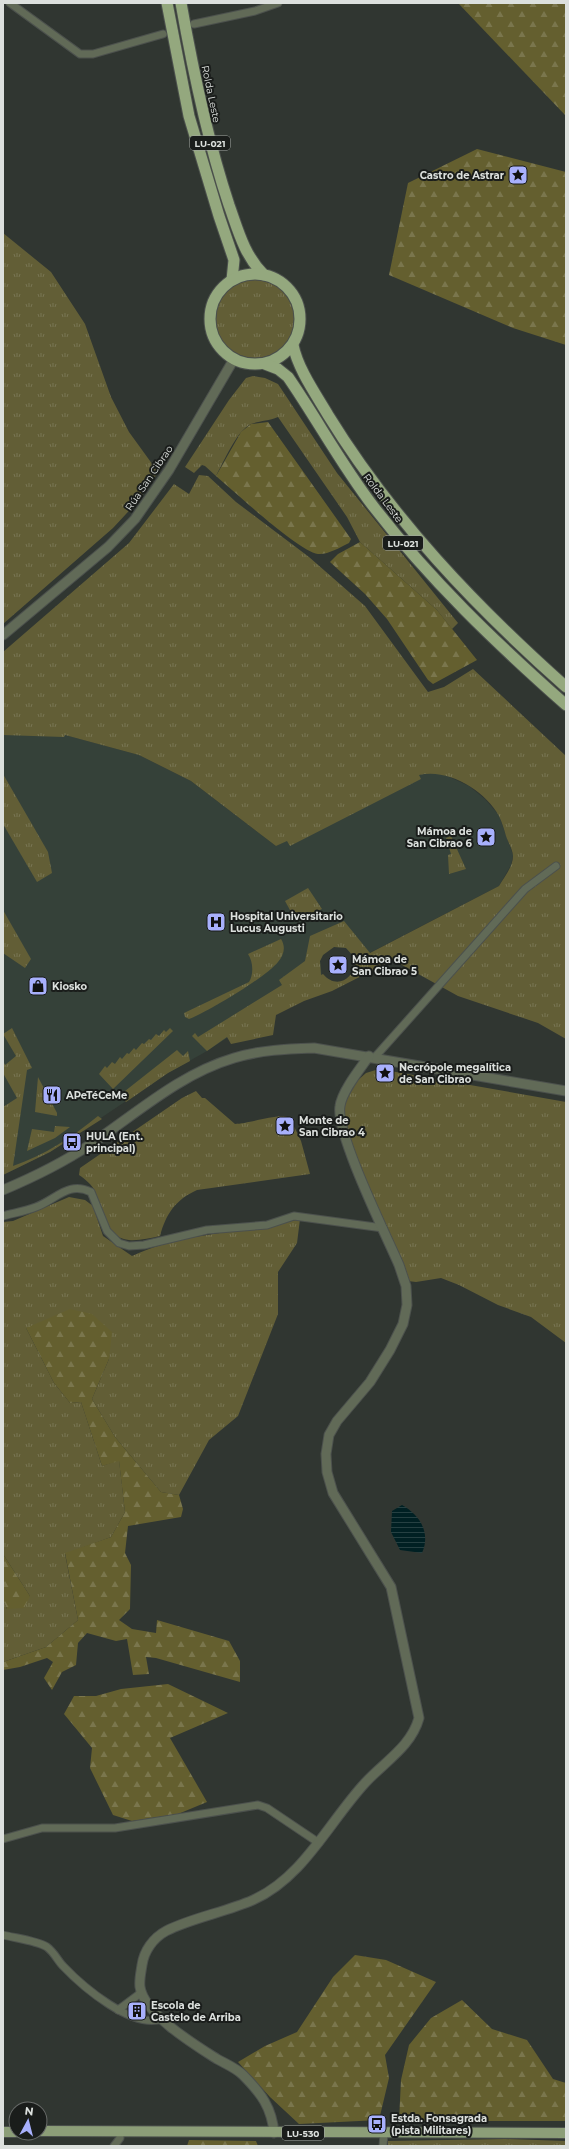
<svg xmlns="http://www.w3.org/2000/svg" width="569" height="2149" font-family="Montserrat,sans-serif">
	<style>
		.built { fill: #354139 }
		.grass { fill: url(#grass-tufts); fill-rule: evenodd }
		.forest { fill: url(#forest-firs) }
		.water { fill: url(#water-rules) }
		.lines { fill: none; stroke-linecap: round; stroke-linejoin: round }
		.minor-casing { stroke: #4c514d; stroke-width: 9 }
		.tertiary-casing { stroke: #4c514d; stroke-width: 11 }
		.primary-casing { stroke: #4c514d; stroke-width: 12 }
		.trunk-casing { stroke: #4c514d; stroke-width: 13 }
		.minor { stroke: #616a57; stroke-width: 7 }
		.tertiary { stroke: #616a57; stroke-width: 9 }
		.primary { stroke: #8c9e78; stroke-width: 10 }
		.trunk { stroke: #94a87e; stroke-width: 11 }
		.labels { text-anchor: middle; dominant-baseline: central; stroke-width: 4; stroke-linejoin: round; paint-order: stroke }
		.shield { fill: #1a1d1b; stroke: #a2a6a3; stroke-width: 1 }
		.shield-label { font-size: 9px; font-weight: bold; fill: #dce0dd }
		.street-label { font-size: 10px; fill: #dce0dd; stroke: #1a1d1b }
		.poi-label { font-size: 10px; font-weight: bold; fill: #dce0dd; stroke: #1a1d1b; text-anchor: start }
	</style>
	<defs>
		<pattern id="grass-tufts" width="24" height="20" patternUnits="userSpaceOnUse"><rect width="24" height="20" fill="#625e36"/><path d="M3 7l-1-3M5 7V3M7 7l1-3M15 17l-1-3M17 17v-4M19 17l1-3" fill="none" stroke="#787553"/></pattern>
		<pattern id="forest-firs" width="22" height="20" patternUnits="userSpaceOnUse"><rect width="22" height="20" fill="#645f2f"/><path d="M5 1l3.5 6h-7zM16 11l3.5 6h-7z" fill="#7a764d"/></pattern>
		<pattern id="water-rules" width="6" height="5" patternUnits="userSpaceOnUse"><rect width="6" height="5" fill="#002023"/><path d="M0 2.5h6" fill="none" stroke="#254042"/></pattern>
	</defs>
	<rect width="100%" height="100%" fill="#303631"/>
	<!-- built -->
	<polygon class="built" points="3,718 139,755 191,781 276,846 419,775 428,773 443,774 469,786 485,799 499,815 513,855 511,865 499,886 356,960 346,948 334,947 328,949 323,955 320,961 322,976 207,1051 168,1073 50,1152 3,1175"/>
	<!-- grass -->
	<g class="grass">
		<polygon points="3,233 51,272 85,324 111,397 129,432 158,472 139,500 113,528 3,624"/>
		<circle cx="255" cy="319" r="39"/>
		<path d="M 253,376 L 265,378 L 278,384 L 337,473 L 458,623 L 452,629 L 437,610 L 360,542 L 347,517 L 278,417 C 268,421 259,421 251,424 C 237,430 223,463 216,476 L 205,466 L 202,465 L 194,473 L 185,467 L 229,400 L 246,378 Z"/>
		<path d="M 199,475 L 208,476 L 236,502 L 309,557 L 365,606 L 428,692 L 444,687 L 473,669 L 566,756 L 566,1039 L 538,1023 L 458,996 L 393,960 L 332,991 L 304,1001 L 276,1015 L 273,1035 L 231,1044 L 227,1037 L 207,1051 L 192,1036 L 195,1033 L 198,1037 L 282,985 L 279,980 L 305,961 L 310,936 L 344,921 L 370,953 L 499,886 C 504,877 513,867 513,856 C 513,850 508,842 506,836 C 504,829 502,822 499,816 C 485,790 448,768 419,775 L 421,779 L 290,846 L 287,841 L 276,846 L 191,781 L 139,755 L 65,735 L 64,737 L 3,735 L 3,652 L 129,543 L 174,484 L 189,494 ZM 334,947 L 346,948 L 356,959 L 354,960 C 356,979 336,990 323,974 L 321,975 L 320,961 L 323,955 Z"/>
		<polygon points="3,774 48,852 52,873 37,882 3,824"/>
		<polygon points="451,836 466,869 449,874 448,855 451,854 446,838"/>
		<polygon points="308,888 322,909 296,921 285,901"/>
		<polygon points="3,910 31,959 25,968 3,953"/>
		<path d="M 281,939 C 286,947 284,955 278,962 C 266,977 208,1012 189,1019 L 185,1017 L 184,1013 L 249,982 C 254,974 253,961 248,954 Z"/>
		<path d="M 12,1028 L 32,1068 L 27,1070 L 13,1166 C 45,1155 72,1137 98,1116 L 102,1119 L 50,1152 L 3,1175 L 3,1107 L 17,1098 L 3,1073 L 3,1061 L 5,1065 L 16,1056 L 3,1034 Z"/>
		<polygon points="170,1028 173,1031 113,1089 99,1074 105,1066 107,1068 112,1062 115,1064 120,1057 122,1059 127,1053 129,1054 134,1048 136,1050 142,1043 144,1044 149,1039 151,1040 156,1034 159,1036 164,1030 166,1032"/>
		<polygon points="177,1050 183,1056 188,1051 190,1061 168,1073 126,1102 120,1095"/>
		<polygon points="379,1069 566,1102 566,1343 531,1317 498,1305 459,1285 441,1278 416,1282 408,1281 361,1171 342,1116 344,1103 356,1082 366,1073"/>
		<polygon points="38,1077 57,1113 57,1116 35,1112"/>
		<path d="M 196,1091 L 202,1098 L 205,1098 L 235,1124 C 249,1124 281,1112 290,1118 L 301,1141 L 310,1174 L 197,1190 C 175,1200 166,1214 160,1236 C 150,1238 138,1241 129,1240 C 105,1238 102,1207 95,1191 C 92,1185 85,1179 79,1175 L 80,1168 L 182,1098 Z"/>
		<polygon points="55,1126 70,1127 55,1138 27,1151 32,1129 54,1132"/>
		<path d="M 69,1197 L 85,1200 L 93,1206 L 103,1236 L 132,1256 C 186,1231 243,1234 300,1219 L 297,1243 L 278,1272 L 278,1314 L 238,1416 L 209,1440 L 179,1495 L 161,1492 L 115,1437 L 92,1399 L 109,1359 L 26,1328 L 54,1383 L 70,1403 L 81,1402 L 102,1466 L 119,1460 L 125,1512 L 111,1537 L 65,1554 L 78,1620 L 46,1647 L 3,1662 L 3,1600 L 7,1609 L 30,1596 L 3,1554 L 3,1222 L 13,1221 Z"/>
		<polygon points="505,2139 566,2141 566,2146 388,2146 388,2141"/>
	</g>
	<!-- forest -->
	<g class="forest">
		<polygon points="458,3 566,3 566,116"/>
		<polygon points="477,149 566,172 566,345 513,328 389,275 408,183"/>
		<path d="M 268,422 L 351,539 L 349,543 C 341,547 327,555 318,554 C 298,551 234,491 216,476 L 241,432 L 251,424 Z"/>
		<polygon points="360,542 437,610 477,660 433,684 428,680 387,619 365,594 330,562 338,554"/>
		<polygon points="70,1309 92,1314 112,1332 109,1359 92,1399 115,1437 161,1492 179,1495 183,1509 181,1517 128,1526 125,1553 131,1565 130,1609 119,1620 132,1629 156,1633 157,1620 229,1641 240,1661 240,1682 156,1658 146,1657 149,1674 133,1675 127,1639 116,1641 87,1633 78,1643 76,1665 62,1672 52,1690 44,1678 53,1662 47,1658 20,1667 3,1670 3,1662 46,1647 78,1620 65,1553 111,1537 125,1512 119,1461 102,1466 81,1402 70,1403 54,1383 26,1328"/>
		<polygon points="3,1554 30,1596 24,1608 7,1609 3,1600"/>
		<polygon points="168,1684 228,1713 170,1738 207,1802 178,1814 132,1821 113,1815 90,1768 92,1748 64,1714 74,1696 96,1696 121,1689"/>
		<polygon points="355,1955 386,1960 436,1982 385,2055 389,2078 379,2120 299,2124 270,2097 238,2062 265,2046 297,2032 333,1977"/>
		<polygon points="462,2000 492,2029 527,2040 553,2079 566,2083 566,2121 399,2121 401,2080 409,2045 431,2018"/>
		<polygon points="189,2140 256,2141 258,2146 187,2146"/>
	</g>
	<!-- water -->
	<path class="water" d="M 402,1505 C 420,1515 431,1533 422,1553 L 400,1550 L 391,1532 L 392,1511 Z"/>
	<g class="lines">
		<defs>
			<g id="minor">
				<polyline points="10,3 80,54 93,54 163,34"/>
				<polyline points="194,24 255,11 278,3"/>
				<polyline points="375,1057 525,889 556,866"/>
				<path d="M 3,1216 C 14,1213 26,1211 36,1207 C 57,1199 68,1181 91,1192 L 107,1231 L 119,1243 L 129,1246 L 144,1245 L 207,1230 L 267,1225 L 294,1216 L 383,1228"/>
				<polyline points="3,1839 42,1828 115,1828 258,1805 267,1808 319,1843"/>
				<path d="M 3,1935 C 15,1938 38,1941 47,1947 C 54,1952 58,1961 63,1966 C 83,1987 132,2029 162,2019"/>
				<polyline points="118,2010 142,1992"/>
				<polyline points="114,2146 120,2138 120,2132"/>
				<polyline points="383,2146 384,2133"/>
			</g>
			<g id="tertiary">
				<polyline points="3,635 108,547 135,519 169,470 234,359"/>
				<path d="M 3,1190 C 34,1177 64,1162 91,1144 C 137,1113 180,1074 234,1058 C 260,1050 287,1049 314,1048 L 566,1091"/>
				<path d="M 274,2133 C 272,2108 261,2093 243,2075 C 236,2068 226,2064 217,2059 C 195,2045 144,2014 140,1987 C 139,1980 141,1972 142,1965 C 144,1951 153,1938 166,1931 C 191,1918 226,1912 253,1900 C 303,1878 329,1822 365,1783 C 384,1762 411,1747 419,1718 L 391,1587 L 333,1493 L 327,1472 L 326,1454 L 329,1435 L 337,1421 L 370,1382 L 390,1350 L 403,1324 L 407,1305 L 406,1286 L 399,1265 C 386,1235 335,1132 340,1106 C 342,1091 360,1069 369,1056"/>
			</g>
			<g id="primary">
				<polyline points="40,2131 566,2133"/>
				<polyline points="3,2132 16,2132"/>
			</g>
			<g id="trunk">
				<polyline points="167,3 189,116 219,216 234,260 232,280"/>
				<path d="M 181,3 C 193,71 207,139 229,205 C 238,230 244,255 264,275"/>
				<circle cx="255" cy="319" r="45"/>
				<path d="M 293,345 C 298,369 315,393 328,415 C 392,519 475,606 566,687"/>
				<path d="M 265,364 L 278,369 L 288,377 C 317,419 341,464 373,506 C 430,580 496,643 566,705"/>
			</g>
		</defs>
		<!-- minor casing -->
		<use href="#minor" class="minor-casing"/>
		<!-- tertiary casing -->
		<use href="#tertiary" class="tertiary-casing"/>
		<!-- primary casing -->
		<use href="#primary" class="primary-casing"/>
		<!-- trunk casing -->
		<use href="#trunk" class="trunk-casing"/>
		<!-- minor -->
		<use href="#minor" class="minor"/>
		<!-- tertiary -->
		<use href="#tertiary" class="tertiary"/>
		<!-- primary -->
		<use href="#primary" class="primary"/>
		<!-- trunk -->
		<use href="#trunk" class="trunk"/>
	</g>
	<!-- icons -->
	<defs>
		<symbol id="sight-square" viewBox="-11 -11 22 22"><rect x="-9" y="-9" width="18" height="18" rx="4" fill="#a8b0fc" stroke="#1a1d1b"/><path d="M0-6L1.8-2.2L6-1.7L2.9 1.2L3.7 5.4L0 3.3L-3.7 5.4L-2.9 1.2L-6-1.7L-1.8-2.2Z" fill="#111"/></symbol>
		<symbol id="hospital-square" viewBox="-11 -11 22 22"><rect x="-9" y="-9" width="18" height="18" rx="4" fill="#a8b0fc" stroke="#1a1d1b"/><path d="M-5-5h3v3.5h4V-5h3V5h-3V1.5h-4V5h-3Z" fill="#111"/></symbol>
		<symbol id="shop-square" viewBox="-11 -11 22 22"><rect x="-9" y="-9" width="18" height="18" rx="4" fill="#a8b0fc" stroke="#1a1d1b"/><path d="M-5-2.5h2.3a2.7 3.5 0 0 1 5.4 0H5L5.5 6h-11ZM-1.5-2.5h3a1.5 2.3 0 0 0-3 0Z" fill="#111"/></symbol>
		<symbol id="restaurant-square" viewBox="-11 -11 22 22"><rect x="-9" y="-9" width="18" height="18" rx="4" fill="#a8b0fc" stroke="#1a1d1b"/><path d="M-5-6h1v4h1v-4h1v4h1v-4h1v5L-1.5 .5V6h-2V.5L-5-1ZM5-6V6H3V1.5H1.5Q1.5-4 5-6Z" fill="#111"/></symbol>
		<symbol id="bus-square" viewBox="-11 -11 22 22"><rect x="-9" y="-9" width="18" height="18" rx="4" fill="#a8b0fc" stroke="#1a1d1b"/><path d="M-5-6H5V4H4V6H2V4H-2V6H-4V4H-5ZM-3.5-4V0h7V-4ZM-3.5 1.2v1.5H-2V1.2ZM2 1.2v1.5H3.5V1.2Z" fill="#111"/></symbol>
		<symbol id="building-square" viewBox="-11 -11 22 22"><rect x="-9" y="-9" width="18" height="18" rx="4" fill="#a8b0fc" stroke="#1a1d1b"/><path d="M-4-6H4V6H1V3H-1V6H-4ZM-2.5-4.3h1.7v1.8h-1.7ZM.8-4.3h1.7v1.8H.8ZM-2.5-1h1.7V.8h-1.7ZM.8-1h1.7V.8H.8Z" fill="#111"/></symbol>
	</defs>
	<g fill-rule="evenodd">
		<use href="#sight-square" x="507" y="164" width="22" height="22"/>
		<use href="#sight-square" x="475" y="826" width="22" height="22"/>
		<use href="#hospital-square" x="205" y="911" width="22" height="22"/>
		<use href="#sight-square" x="327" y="954" width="22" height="22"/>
		<use href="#shop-square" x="27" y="975" width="22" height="22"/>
		<use href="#sight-square" x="374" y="1062" width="22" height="22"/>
		<use href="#restaurant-square" x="41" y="1084" width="22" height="22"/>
		<use href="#sight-square" x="274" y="1115" width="22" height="22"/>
		<use href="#bus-square" x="61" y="1131" width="22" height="22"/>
		<use href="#building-square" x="126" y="2000" width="22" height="22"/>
		<use href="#bus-square" x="366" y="2113" width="22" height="22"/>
	</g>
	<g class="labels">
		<!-- shield labels -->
		<g class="shield">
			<rect x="190" y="136" width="40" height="14" rx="3"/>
			<rect x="383" y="536" width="40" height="14" rx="3"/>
			<rect x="282" y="2126" width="42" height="14" rx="3"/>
		</g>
		<g class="shield-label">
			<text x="210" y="143">LU-021</text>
			<text x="403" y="543">LU-021</text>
			<text x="303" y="2133">LU-530</text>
		</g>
		<!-- street labels -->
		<g class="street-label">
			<text transform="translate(211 94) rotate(78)">Rolda Leste</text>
			<text transform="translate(149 478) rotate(-56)">Rúa San Cibrao</text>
			<text transform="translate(383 498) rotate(53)">Rolda Leste</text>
		</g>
		<!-- poi labels -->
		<g class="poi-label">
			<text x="504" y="175" text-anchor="end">Castro de Astrar</text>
			<text x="472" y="831" text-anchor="end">Mámoa de<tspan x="472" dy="12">San Cibrao 6</tspan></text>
			<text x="230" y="916">Hospital Universitario<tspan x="230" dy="12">Lucus Augusti</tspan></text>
			<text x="352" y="959">Mámoa de<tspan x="352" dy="12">San Cibrao 5</tspan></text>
			<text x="52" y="986">Kiosko</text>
			<text x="399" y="1067">Necrópole megalítica<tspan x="399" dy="12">de San Cibrao</tspan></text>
			<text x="66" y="1095">APeTéCeMe</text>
			<text x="299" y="1120">Monte de<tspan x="299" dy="12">San Cibrao 4</tspan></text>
			<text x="86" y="1136">HULA (Ent.<tspan x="86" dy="12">principal)</tspan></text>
			<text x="151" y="2005">Escola de<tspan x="151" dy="12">Castelo de Arriba</tspan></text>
			<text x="391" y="2118">Estda. Fonsagrada<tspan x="391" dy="12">(pista Militares)</tspan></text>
		</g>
	</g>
	<!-- border -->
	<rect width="569" height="2149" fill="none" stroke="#dce0dd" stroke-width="8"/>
	<!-- north arrow -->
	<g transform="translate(28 2121) rotate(7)"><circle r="19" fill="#1a1d1b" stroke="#686b69"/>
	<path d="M0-3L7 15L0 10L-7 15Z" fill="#a8b0fc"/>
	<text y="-6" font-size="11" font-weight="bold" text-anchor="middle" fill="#dce0dd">N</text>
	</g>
</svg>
